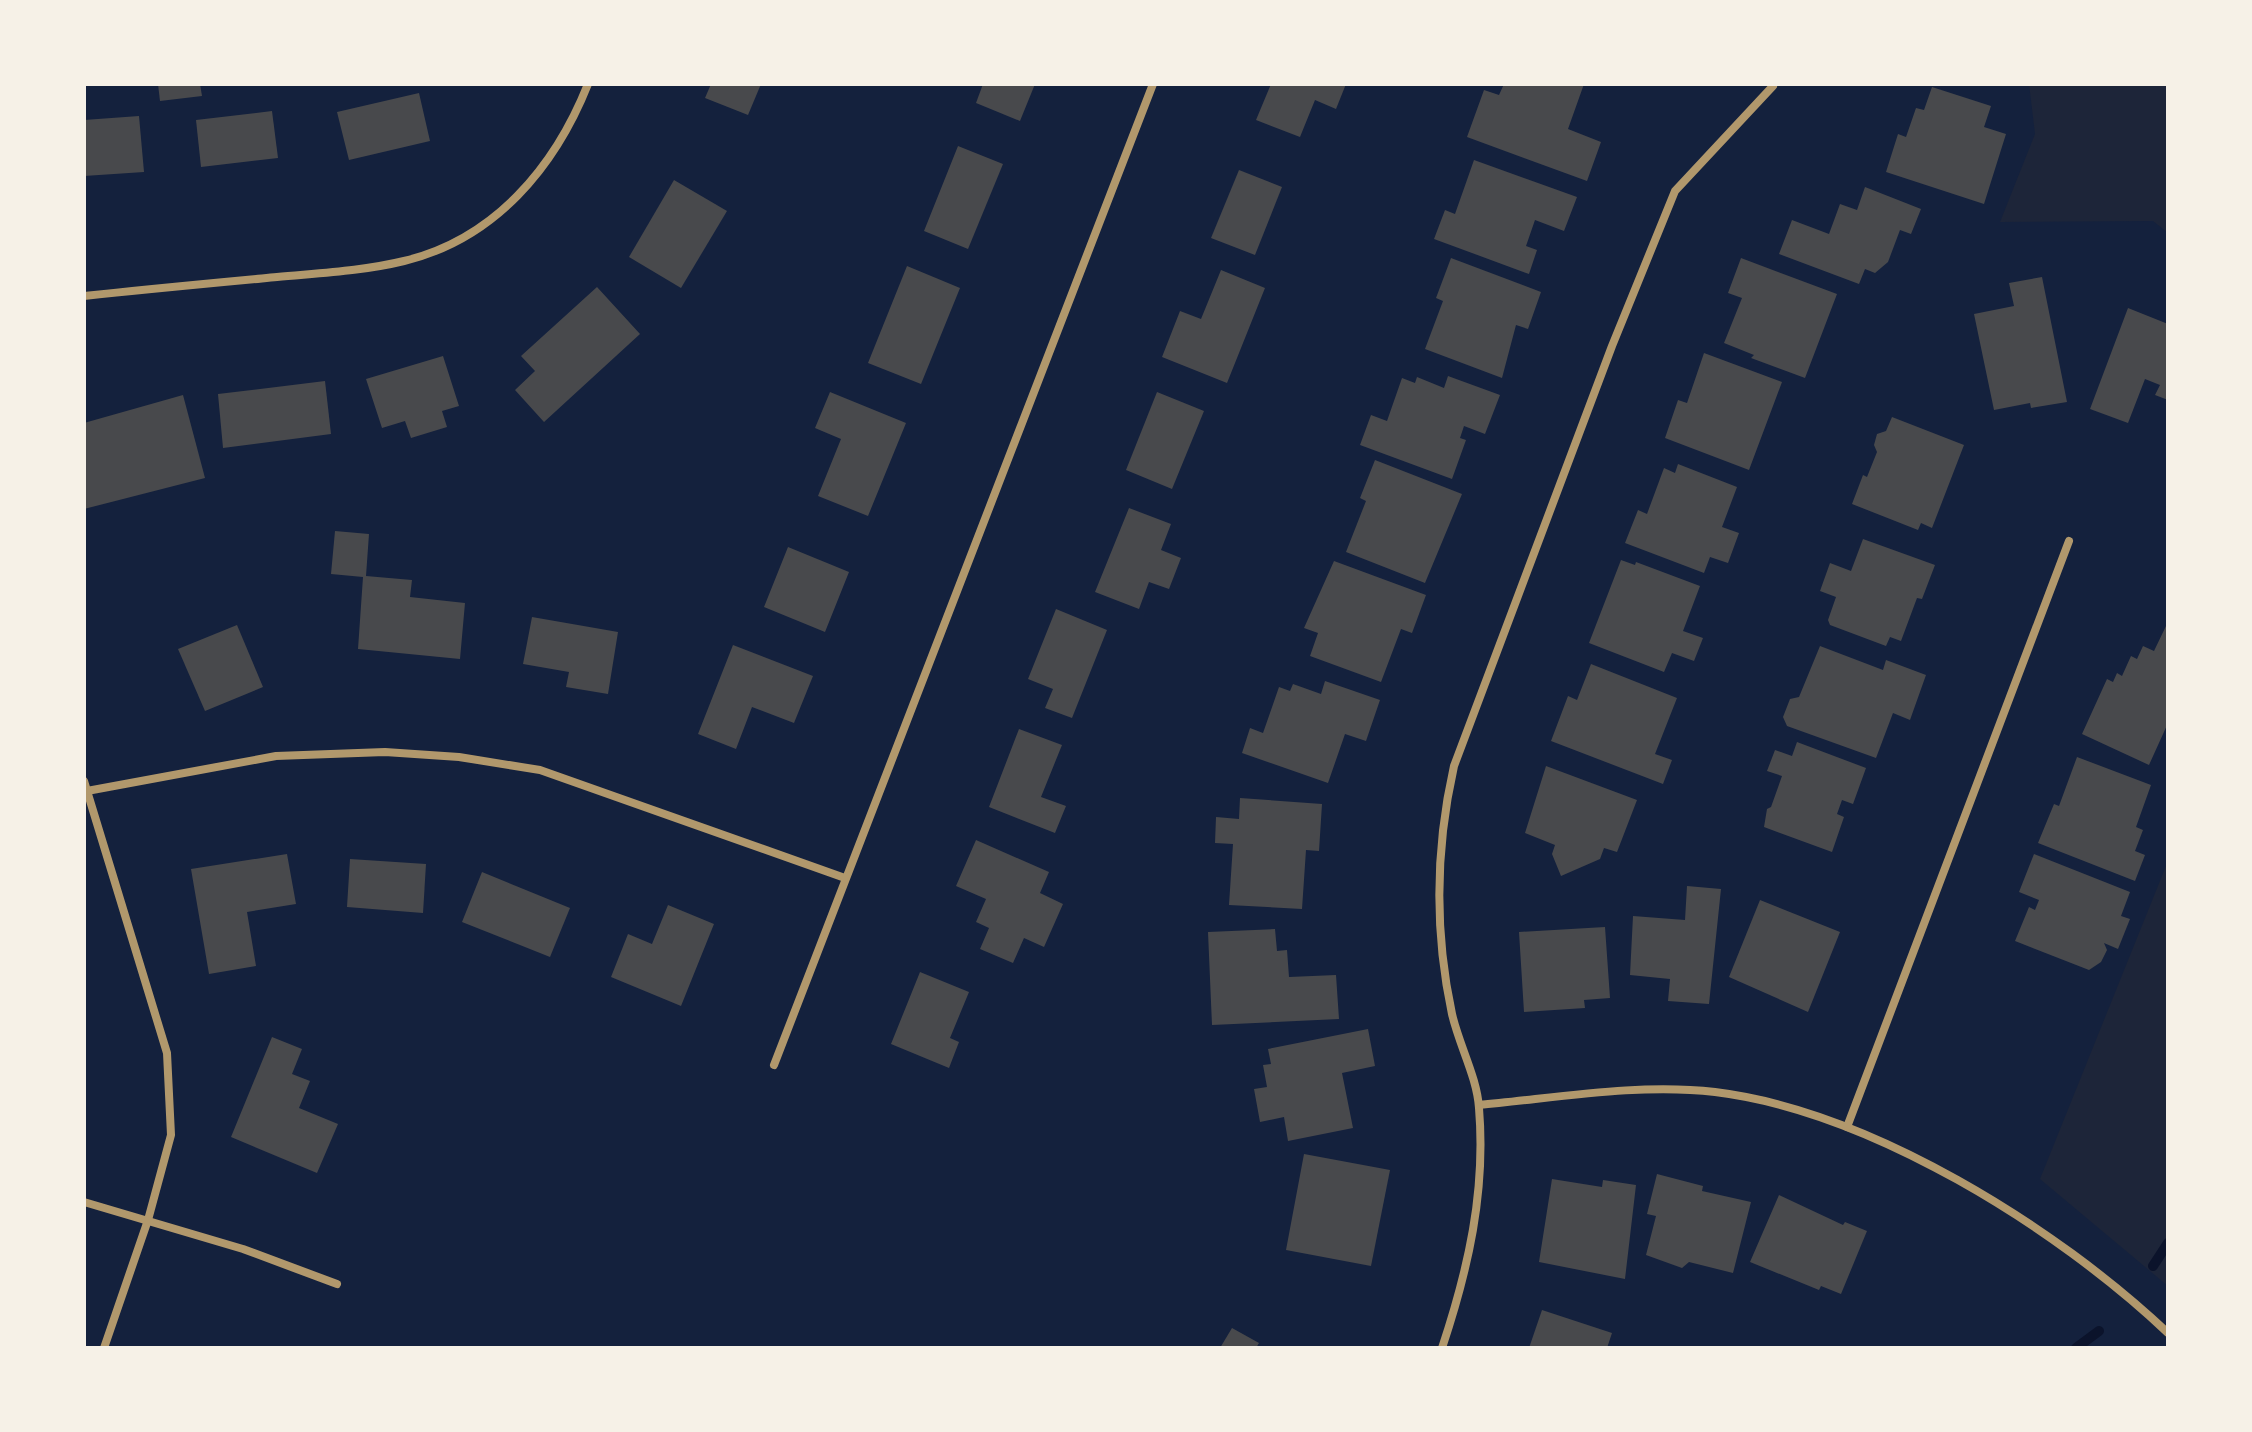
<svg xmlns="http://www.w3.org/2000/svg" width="2252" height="1432" font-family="'Open Sans',sans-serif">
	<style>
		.green { fill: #1d2539 }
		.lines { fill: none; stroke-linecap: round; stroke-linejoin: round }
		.stream { stroke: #0b132b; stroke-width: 10 }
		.building { fill: #48494c }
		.minor { stroke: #b1986c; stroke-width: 8 }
	</style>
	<rect width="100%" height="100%" fill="#14213d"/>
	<!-- green -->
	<g class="green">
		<polygon points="2029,84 2168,84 2168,233 2153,221 2000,222 2035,134"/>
		<polygon points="2168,861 2168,1286 2040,1179"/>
	</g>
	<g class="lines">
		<!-- stream -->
		<g class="stream">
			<polyline points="2153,1266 2168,1243"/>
			<polyline points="2076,1348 2099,1331"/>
		</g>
	</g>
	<!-- building -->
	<g class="building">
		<polygon points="158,84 200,84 202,96 160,101"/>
		<polygon points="711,84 761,84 748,115 705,98"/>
		<polygon points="983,84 1035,84 1020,121 976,103"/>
		<polygon points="1271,84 1346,84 1336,109 1315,100 1300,137 1256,120"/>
		<polygon points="1504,84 1584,84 1568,129 1601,142 1587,181 1467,137 1484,90 1499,95"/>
		<polygon points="1932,87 1991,106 1984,127 2006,134 1984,204 1886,172 1898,134 1906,137 1916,108 1924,110"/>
		<polygon points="419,93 430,141 349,160 337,112"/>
		<polygon points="272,111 278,158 201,167 196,120"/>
		<polygon points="139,116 144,172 84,176 84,120"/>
		<polygon points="958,146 1003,164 968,249 924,231"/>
		<polygon points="1474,160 1577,197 1564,231 1535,220 1526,246 1537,250 1529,274 1434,239 1445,210 1455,214"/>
		<polygon points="1239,170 1282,187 1255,255 1211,238"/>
		<polygon points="674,180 727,211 681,288 629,257"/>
		<polygon points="1865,187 1921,209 1911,234 1900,230 1888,262 1875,273 1865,269 1859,284 1779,254 1792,220 1829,234 1840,204 1857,210"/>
		<polygon points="1451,258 1541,292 1528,329 1516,325 1502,378 1425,349 1443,301 1436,298"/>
		<polygon points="1741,258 1837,294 1805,378 1751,358 1754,355 1724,343 1742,298 1728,293"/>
		<polygon points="907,266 960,288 921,384 868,363"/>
		<polygon points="1221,270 1265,288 1227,383 1162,357 1180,311 1201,319"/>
		<polygon points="2042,277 2067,402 2031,408 2030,403 1994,410 1974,314 2014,306 2009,283"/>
		<polygon points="597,287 640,334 544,422 515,390 535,371 521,356"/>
		<polygon points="2128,308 2168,324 2168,400 2155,395 2160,385 2145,379 2128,423 2090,409"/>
		<polygon points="1704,353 1782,382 1749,470 1665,438 1678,400 1687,403"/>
		<polygon points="443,356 459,406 442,411 447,427 411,438 405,421 382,428 366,379"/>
		<polygon points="1448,376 1500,395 1485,434 1464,426 1460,438 1466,440 1452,479 1360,445 1371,415 1387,421 1402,378 1415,383 1417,377 1444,388"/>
		<polygon points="325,381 331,434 223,448 218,394"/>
		<polygon points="830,392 906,423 868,516 818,496 841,439 815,428"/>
		<polygon points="1157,392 1204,411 1172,489 1126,470"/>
		<polygon points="183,395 205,478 84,509 84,423"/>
		<polygon points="1892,417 1964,445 1932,528 1921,523 1918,530 1852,504 1863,475 1867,477 1877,452 1874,445 1877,434 1886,431"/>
		<polygon points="1375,460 1462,494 1425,583 1346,552 1366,501 1360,498"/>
		<polygon points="1678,464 1737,487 1722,527 1739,533 1728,563 1710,557 1704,573 1625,543 1638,510 1647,514 1664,468 1675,473"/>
		<polygon points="1129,508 1171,524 1161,550 1181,558 1169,589 1149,582 1139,609 1095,592"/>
		<polygon points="335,531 369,534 366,576 412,580 410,597 465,603 460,659 358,649 363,577 331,574"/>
		<polygon points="1863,539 1935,565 1922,599 1917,598 1901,641 1890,637 1886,646 1830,625 1828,620 1836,597 1820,591 1830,563 1851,571"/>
		<polygon points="788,547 849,572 825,632 764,607"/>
		<polygon points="1621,560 1635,565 1636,562 1700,586 1683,631 1703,638 1694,661 1672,653 1664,672 1589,643"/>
		<polygon points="1334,561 1426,595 1412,633 1401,629 1381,682 1310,656 1318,633 1304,628"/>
		<polygon points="1056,609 1107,630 1072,718 1045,708 1053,689 1028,679"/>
		<polygon points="532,617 618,632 608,694 566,687 569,672 523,664"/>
		<polygon points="237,625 263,687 205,711 178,649"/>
		<polygon points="2166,626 2168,723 2149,765 2082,734 2107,679 2113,682 2117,673 2122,676 2131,656 2137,659 2143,646 2154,651"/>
		<polygon points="733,645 813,676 794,723 752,707 736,749 698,734"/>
		<polygon points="1820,646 1883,670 1886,660 1926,675 1910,720 1893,713 1876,758 1787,726 1783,717 1790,699 1799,697"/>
		<polygon points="1591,664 1677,698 1655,754 1672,760 1663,784 1551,741 1568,696 1577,700"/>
		<polygon points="1325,681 1380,700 1366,741 1345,734 1328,783 1242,753 1250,728 1263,733 1279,687 1290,691 1293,684 1321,694"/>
		<polygon points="1019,729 1062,745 1041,797 1066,806 1055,833 989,807"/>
		<polygon points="1797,742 1866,768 1853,804 1842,800 1837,814 1844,817 1832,852 1764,827 1767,809 1771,807 1782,776 1767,771 1775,750 1792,756"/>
		<polygon points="2077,757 2151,785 2136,827 2143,830 2135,851 2145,855 2135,881 2038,843 2054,804 2059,806"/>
		<polygon points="1546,766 1637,800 1617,852 1604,848 1600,859 1561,876 1552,854 1555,845 1525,833"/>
		<polygon points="1240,798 1322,804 1319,851 1306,850 1302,909 1229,905 1233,844 1215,843 1216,817 1239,819"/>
		<polygon points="976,840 1049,872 1040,893 1063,904 1044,947 1024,938 1013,963 980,949 989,928 976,922 986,899 956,886"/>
		<polygon points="287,854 296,904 247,912 256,966 209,974 191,869"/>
		<polygon points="2034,854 2130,892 2121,916 2130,919 2118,949 2104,943 2107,950 2101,962 2089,970 2015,941 2029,907 2035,910 2039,900 2019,892"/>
		<polygon points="350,859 426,864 423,913 347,907"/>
		<polygon points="482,872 570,908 550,957 462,922"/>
		<polygon points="1687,886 1721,889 1709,1004 1668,1001 1670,979 1630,975 1633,916 1685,920"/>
		<polygon points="1760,900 1840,932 1808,1012 1729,977"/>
		<polygon points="668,905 714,924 681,1006 611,977 628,934 652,944"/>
		<polygon points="1605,927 1610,998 1584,1000 1585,1008 1524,1012 1519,932"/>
		<polygon points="1275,929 1277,951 1287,950 1289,977 1336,975 1339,1019 1212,1025 1208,932"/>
		<polygon points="920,972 969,992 950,1038 959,1042 949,1068 891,1044"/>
		<polygon points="1368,1029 1375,1066 1342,1073 1353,1128 1288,1141 1284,1117 1260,1122 1254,1089 1267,1087 1263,1065 1271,1064 1268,1049"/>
		<polygon points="272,1037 302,1049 292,1074 310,1081 299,1108 338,1124 317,1173 231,1137"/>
		<polygon points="1304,1154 1390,1170 1371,1266 1286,1250"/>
		<polygon points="1657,1174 1703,1186 1702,1191 1751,1202 1733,1273 1689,1262 1682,1268 1646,1255 1656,1216 1647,1214"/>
		<polygon points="1552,1179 1602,1187 1603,1180 1636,1185 1625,1279 1539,1262"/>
		<polygon points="1779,1195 1843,1225 1845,1222 1867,1231 1841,1294 1821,1286 1819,1290 1750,1262"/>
		<polygon points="1542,1310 1612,1333 1607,1348 1529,1348"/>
		<polygon points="1232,1328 1259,1343 1256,1348 1220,1348"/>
	</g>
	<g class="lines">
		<!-- minor -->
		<g class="minor">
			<path d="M 84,296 C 148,289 213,283 277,277 C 319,273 363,271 404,261 C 495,239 555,167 588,84"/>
			<polyline points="84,781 167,1053 171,1135 148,1220 104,1348"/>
			<polyline points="87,791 276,756 385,752 459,757 540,770 845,878"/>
			<polyline points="774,1065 1153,84"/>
			<path d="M 1479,1105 C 1556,1098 1638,1083 1715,1092 C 1870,1111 2056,1227 2168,1333"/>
			<polyline points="1847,1127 2069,541"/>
			<polyline points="84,1202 243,1249 337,1284"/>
			<path d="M 1442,1348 C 1468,1270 1486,1192 1479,1108 C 1477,1077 1459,1045 1452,1014 C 1434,930 1435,850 1454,766 L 1612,346 L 1675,191 L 1773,86"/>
		</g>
	</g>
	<!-- border -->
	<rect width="2252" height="1432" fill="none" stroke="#f6f1e7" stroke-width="172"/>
</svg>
